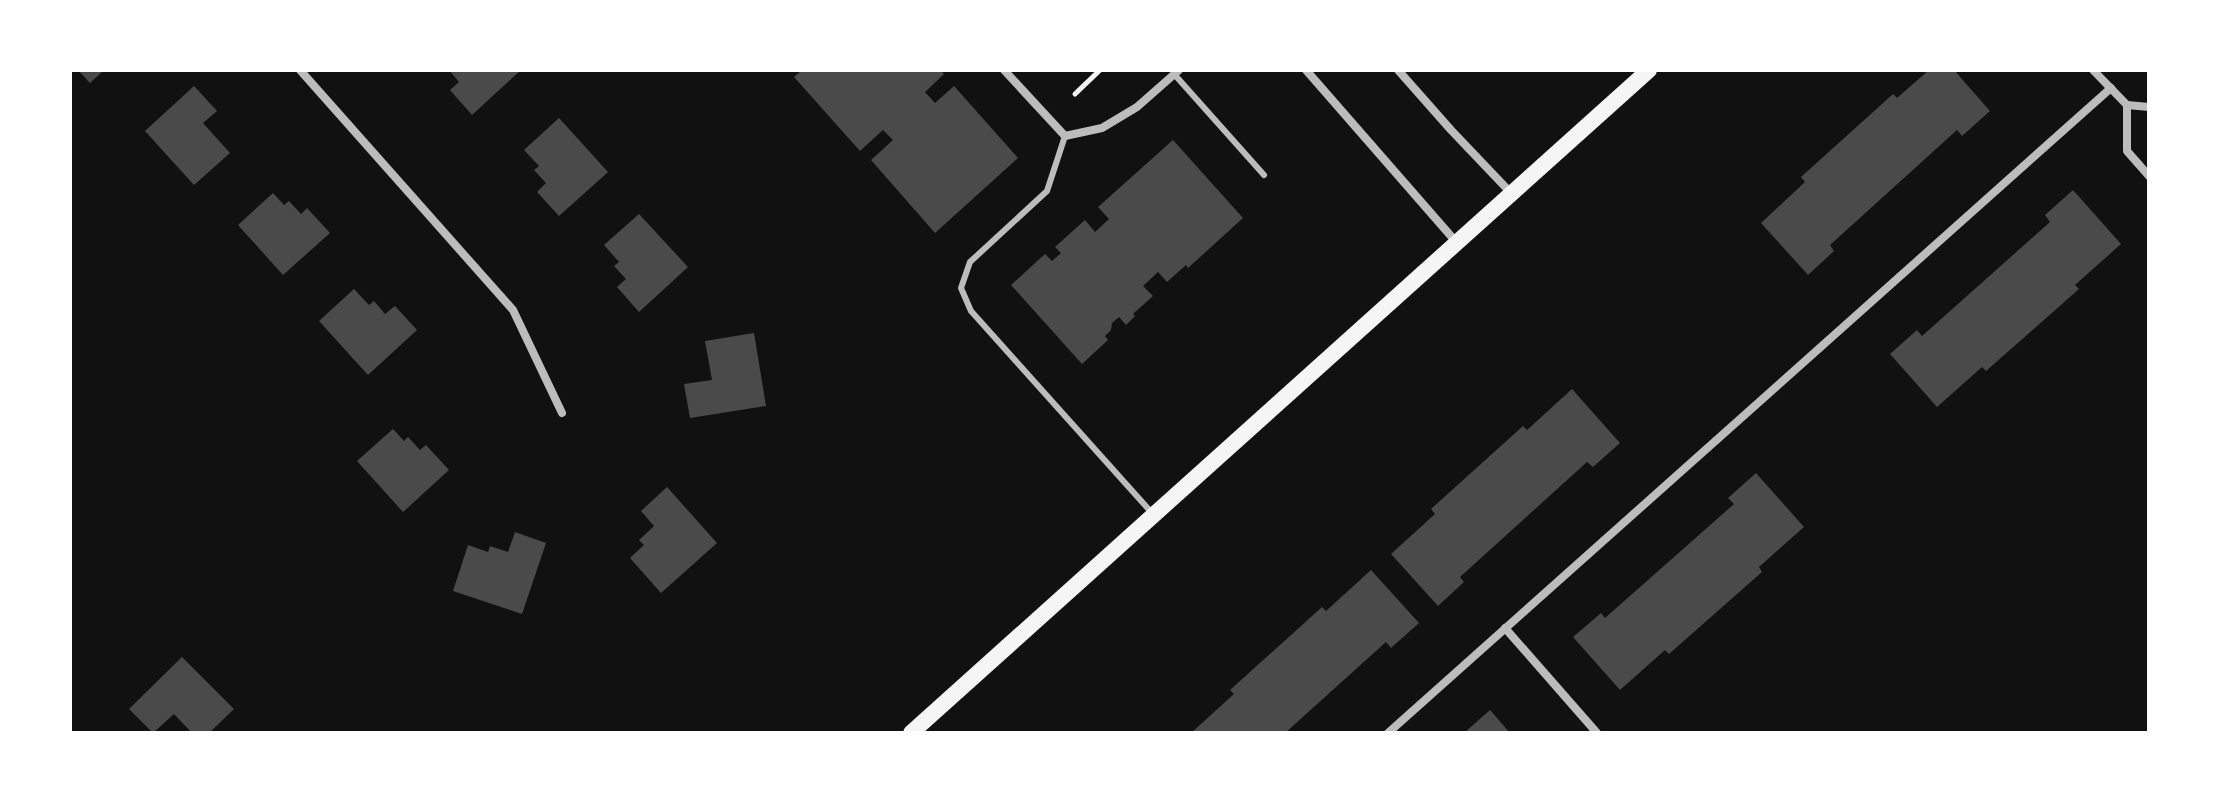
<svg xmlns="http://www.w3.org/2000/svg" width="2219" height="803" font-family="'Fira Sans',sans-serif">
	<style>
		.building { fill: #4a4a4a }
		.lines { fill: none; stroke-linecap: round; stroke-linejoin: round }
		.path { stroke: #f5f5f5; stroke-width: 5 }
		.service { stroke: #bcbcbc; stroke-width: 6 }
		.minor { stroke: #bcbcbc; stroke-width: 8 }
		.secondary { stroke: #f5f5f5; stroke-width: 16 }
	</style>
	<rect width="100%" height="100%" fill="#111"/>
	<!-- building -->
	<g class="building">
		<polygon points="78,70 104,70 90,83"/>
		<polygon points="449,70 521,70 472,115 450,90 459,82"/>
		<polygon points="802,70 940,70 944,74 925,92 935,103 954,86 1018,158 935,233 871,160 893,140 883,130 860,151 794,77"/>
		<polygon points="1929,70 1954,70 1990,111 1962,136 1957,130 1830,245 1834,251 1808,275 1761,223 1805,182 1801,177 1893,94 1897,98"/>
		<polygon points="194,86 217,111 203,123 230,153 194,185 145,131"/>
		<polygon points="559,118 608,172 559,216 537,192 546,183 534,170 539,166 524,150"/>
		<polygon points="1173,140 1243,218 1188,268 1186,265 1167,282 1158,272 1143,286 1153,296 1133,314 1135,316 1126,325 1119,317 1112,323 1111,330 1105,336 1108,340 1082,364 1011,285 1045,254 1052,261 1061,253 1055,247 1085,220 1095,232 1109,219 1098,207"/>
		<polygon points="2073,190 2121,244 2075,285 2079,289 1986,371 1982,367 1937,407 1890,354 1917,330 1922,336 2050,222 2045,215"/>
		<polygon points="273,193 284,205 289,201 301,214 307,208 330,233 283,275 238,225"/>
		<polygon points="639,214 688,267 639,312 617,287 626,279 614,266 619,262 604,245"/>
		<polygon points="354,289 369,305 374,301 385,314 395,306 417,330 368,375 319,321"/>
		<polygon points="754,333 766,406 690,418 684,384 712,380 705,341"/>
		<polygon points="1572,389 1620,443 1593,467 1587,462 1460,577 1464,582 1438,606 1391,554 1435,514 1431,509 1523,426 1527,430"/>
		<polygon points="393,429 404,441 408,437 420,450 426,445 449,470 403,512 357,461"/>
		<polygon points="1756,473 1804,527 1759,567 1762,572 1669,654 1665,650 1620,690 1573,637 1601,613 1605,618 1734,504 1728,498"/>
		<polygon points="667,487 717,543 661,593 630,558 644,545 639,540 654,526 641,511"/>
		<polygon points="515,532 546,543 522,614 453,591 468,545 488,552 490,546 508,552"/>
		<polygon points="1371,570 1419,623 1391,648 1386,642 1285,733 1191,733 1234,694 1230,690 1322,607 1326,611"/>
		<polygon points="182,657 234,709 209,733 192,733 174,714 153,733 129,709"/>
		<polygon points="1490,710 1510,733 1464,733"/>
	</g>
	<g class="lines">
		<!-- path -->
		<polyline class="path" points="1075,94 1100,70"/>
		<!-- service -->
		<g class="service">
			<polyline points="1174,74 1264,175"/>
			<polyline points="1065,136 1047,191 970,262 961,288 971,311 1152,513"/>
		</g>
		<!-- minor -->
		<g class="minor">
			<polyline points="300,70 513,310 562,413"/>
			<polyline points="1004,70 1065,136 1102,128 1137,107 1179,70"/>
			<polyline points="1306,70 1457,243"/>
			<polyline points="1398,70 1451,130 1511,193"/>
			<polyline points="2093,70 2127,105 2149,107"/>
			<polyline points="2127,105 2127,151 2149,176"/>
			<polyline points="1505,628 1597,733"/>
			<polyline points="1388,733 2111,88"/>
		</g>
		<!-- secondary -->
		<polyline class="secondary" points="911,733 1649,70"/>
	</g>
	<!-- border -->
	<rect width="2219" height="803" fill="none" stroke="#ffffff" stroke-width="144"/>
</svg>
